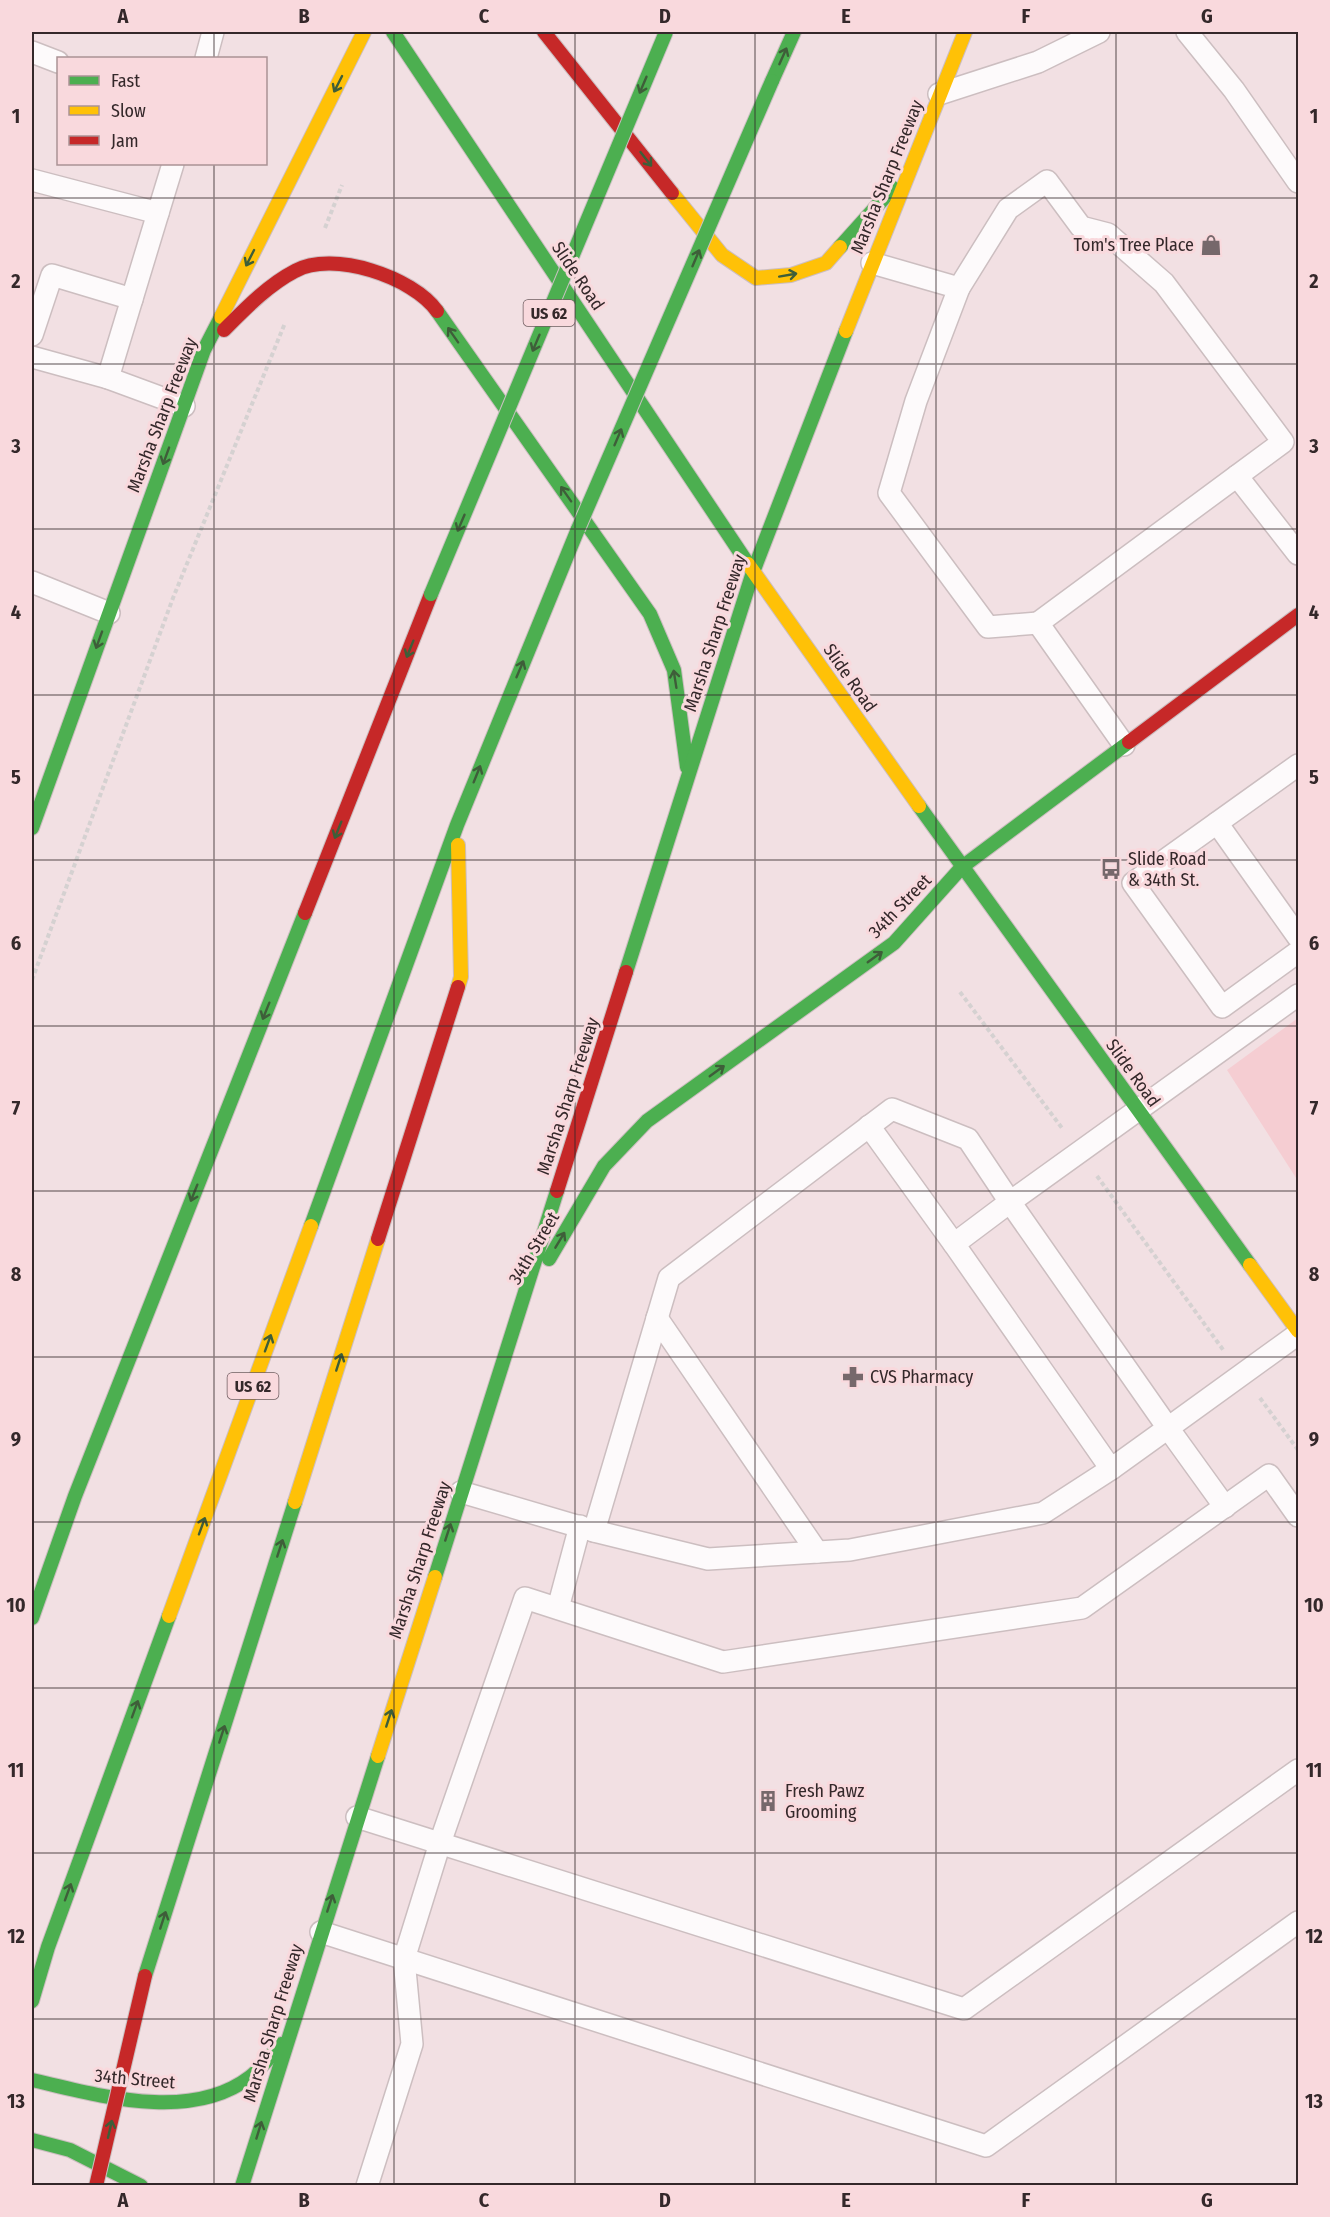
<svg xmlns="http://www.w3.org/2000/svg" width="1330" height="2217" font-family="'Fira Sans Condensed',sans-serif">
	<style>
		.green { fill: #f5cdd2 }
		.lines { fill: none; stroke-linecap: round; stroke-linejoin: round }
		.lane-casing { stroke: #ccbec0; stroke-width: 24 }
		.fast-casing { stroke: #ccbec0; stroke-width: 16 }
		.slow-casing { stroke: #ccbec0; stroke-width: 16 }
		.jam-casing { stroke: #ccbec0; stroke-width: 16 }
		.path { stroke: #d5d1d1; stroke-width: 4; stroke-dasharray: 4.5 3; stroke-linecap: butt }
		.lane { stroke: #fdfafb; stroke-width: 21 }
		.fast { stroke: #4caf50; stroke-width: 14 }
		.slow { stroke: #ffc107; stroke-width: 14 }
		.jam { stroke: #c62828; stroke-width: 14 }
		.fast-bridge-casing { stroke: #cac1c2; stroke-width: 16; stroke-linecap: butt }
		.jam-bridge-casing { stroke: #cac1c2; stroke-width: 16; stroke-linecap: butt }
		.fast-bridge { stroke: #4caf50; stroke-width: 14 }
		.jam-bridge { stroke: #c62828; stroke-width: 14 }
		.oneway { stroke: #3e5e39 }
		.grid { fill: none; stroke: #34282a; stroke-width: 1.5; stroke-opacity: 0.55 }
		.labels { text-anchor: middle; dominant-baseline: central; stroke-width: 6; stroke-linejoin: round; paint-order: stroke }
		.shield { fill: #f9d9dd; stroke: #6f5d60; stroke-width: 1.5 }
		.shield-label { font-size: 16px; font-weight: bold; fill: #34282a }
		.street-label { font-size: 18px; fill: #34282a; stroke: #f9d9dd }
		.poi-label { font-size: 18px; fill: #34282a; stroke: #f9d9dd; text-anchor: start }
		.neatline { fill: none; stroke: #34282a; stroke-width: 2 }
		.grid-label { font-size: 20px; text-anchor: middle; font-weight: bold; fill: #34282a }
	</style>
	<rect width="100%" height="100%" fill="#f2e0e3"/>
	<!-- green -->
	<polygon class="green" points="1298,1018 1298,1181 1227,1070"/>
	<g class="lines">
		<defs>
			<g id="lane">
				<polyline points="1187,32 1234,90 1298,182"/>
				<polyline points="32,52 58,62"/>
				<polyline points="206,58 213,32"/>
				<polyline points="939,94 1038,62 1099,32"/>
				<polyline points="32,180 158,213 173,164"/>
				<polyline points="158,213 108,378 184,406"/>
				<polyline points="872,263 959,288 916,401 889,493 988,627 1038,623"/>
				<polyline points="959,288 1008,209 1047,181 1081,227 1108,234 1164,283 1283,442 1237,476"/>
				<polyline points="32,335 52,275 132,299"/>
				<polyline points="32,357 108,378"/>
				<polyline points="32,582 109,613"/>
				<polyline points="1124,745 1038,623 1237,476 1298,554"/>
				<polyline points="1298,765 1133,883 1222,1007 1298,952"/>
				<polyline points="1217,823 1298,937"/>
				<polyline points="869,1126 954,1244"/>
				<polyline points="657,1318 817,1552"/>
				<polyline points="461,1492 594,1531 669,1278 892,1109 968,1139 1010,1202 954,1244 1111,1469 1168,1428 1010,1202 1298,995"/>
				<polyline points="1225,1507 1168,1428 1298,1334"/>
				<polyline points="594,1531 708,1559 850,1550 1043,1513 1111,1469"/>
				<polyline points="558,1608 580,1526"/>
				<polyline points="357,1817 964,2009 1298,1770"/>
				<polyline points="321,1932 986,2146 1298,1922"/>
				<polyline points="367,2186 412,2044 404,1959 440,1843 525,1598 723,1662 1082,1608 1269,1475 1298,1516"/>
			</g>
			<g id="fast">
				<polyline points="393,32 748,564"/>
				<polyline points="772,81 794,32"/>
				<polyline points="840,247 893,188"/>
				<polyline points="437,311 650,614 674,670 687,767"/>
				<polyline points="919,806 1250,1265"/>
				<polyline points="32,828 204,350 221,317"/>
				<polyline points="626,972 753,572 846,331"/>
				<polyline points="311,1226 457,825 578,529"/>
				<polyline points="549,1259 604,1166 647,1121 894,943 962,867 1129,742"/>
				<polyline points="435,1577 557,1191"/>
				<polyline points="32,1618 75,1496 305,913"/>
				<polyline points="145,1976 295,1502"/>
				<polyline points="32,2001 48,1947 169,1616"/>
				<path d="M 32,2080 C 98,2095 190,2123 250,2077 C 262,2068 271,2055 281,2044"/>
				<polyline points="32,2140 70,2150 141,2186"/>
				<polyline points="242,2186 378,1756"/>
			</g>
			<g id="slow">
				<polyline points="672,193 722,255 756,278 791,275 826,263 840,247"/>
				<polyline points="221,317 364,32"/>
				<polyline points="846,331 965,32"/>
				<polyline points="748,564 919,806"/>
				<polyline points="458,987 461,977 458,845"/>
				<polyline points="1250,1265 1298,1331"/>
				<polyline points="295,1502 378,1239"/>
				<polyline points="169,1616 311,1226"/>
				<polyline points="378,1756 435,1577"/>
			</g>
			<g id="jam">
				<polyline points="544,32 672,193"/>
				<path d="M 224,330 C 245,309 268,285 295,271 C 333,250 413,277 437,311"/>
				<polyline points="1129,742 1298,615"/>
				<polyline points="305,913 431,594"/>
				<polyline points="557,1191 626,972"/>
				<polyline points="378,1239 458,987"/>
			</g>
		</defs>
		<!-- lane casing -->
		<use href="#lane" class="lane-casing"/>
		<!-- fast casing -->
		<use href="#fast" class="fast-casing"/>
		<!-- slow casing -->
		<use href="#slow" class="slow-casing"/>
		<!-- jam casing -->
		<use href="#jam" class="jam-casing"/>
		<!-- path -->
		<g class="path">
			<polyline points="325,228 342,185"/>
			<polyline points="32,980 173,598 285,323"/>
			<polyline points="960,992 1062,1128"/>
			<polyline points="1097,1176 1224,1351"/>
			<polyline points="1260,1398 1298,1450"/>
		</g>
		<!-- lane -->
		<use href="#lane" class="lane"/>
		<!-- fast -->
		<use href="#fast" class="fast"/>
		<!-- slow -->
		<use href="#slow" class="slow"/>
		<!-- jam -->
		<use href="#jam" class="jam"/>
		<defs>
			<g id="fast-bridge">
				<polyline points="578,529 772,81"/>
				<polyline points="431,594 666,32"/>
			</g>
			<polyline id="jam-bridge" points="96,2186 145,1976"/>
		</defs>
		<!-- fast-bridge casing -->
		<use href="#fast-bridge" class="fast-bridge-casing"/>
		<!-- jam-bridge casing -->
		<use href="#jam-bridge" class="jam-bridge-casing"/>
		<!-- fast-bridge -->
		<use href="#fast-bridge" class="fast-bridge"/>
		<!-- jam-bridge -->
		<use href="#jam-bridge" class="jam-bridge"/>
	</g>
	<!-- one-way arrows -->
	<defs><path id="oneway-shaft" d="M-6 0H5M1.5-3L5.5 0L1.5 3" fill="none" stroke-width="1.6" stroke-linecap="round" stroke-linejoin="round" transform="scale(1.5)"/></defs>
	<g class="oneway">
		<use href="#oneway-shaft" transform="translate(783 56) rotate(-66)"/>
		<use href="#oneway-shaft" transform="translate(338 84) rotate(117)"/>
		<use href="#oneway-shaft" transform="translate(643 85) rotate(113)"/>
		<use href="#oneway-shaft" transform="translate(646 159) rotate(52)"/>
		<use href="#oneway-shaft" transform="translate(250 258) rotate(117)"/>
		<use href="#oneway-shaft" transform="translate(696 258) rotate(-67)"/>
		<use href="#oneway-shaft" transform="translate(788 275) rotate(-10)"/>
		<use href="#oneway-shaft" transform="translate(453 335) rotate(-125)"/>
		<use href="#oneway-shaft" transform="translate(536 343) rotate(113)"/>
		<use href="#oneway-shaft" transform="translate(618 437) rotate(-67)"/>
		<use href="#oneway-shaft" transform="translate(166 456) rotate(110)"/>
		<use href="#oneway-shaft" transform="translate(566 494) rotate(-125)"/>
		<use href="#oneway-shaft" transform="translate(461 523) rotate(113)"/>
		<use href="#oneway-shaft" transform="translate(99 640) rotate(110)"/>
		<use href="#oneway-shaft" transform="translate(410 649) rotate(112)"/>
		<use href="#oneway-shaft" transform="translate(520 669) rotate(-67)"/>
		<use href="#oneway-shaft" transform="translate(675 679) rotate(-99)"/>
		<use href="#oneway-shaft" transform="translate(477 774) rotate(-68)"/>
		<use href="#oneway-shaft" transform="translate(338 830) rotate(112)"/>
		<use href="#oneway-shaft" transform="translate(875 957) rotate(-36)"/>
		<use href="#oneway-shaft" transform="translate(266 1011) rotate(112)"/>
		<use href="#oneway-shaft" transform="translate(717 1071) rotate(-36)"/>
		<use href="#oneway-shaft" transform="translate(194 1193) rotate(112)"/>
		<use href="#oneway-shaft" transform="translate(560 1240) rotate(-59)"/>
		<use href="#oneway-shaft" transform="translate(268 1343) rotate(-70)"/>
		<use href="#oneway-shaft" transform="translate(339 1362) rotate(-72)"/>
		<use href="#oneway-shaft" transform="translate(202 1526) rotate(-70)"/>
		<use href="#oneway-shaft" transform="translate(448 1532) rotate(-72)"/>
		<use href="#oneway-shaft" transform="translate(280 1548) rotate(-72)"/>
		<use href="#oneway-shaft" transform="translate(135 1709) rotate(-70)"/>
		<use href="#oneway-shaft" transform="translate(389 1718) rotate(-72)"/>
		<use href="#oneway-shaft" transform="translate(222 1734) rotate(-72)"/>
		<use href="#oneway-shaft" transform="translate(68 1892) rotate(-70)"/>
		<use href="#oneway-shaft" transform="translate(330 1903) rotate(-72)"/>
		<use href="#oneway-shaft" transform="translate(163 1920) rotate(-72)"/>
		<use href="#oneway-shaft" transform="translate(110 2129) rotate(-77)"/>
		<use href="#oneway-shaft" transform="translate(259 2130) rotate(-73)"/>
	</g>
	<!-- grid -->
	<path class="grid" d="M 214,32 L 214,58M 394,32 L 394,2186M 575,32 L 575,2186M 755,32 L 755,2186M 936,32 L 936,2186M 1116,32 L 1116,2186M 214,164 L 214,2186M 32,198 L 1298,198M 32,364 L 1298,364M 32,529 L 1298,529M 32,695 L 1298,695M 32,860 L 1298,860M 32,1026 L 1298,1026M 32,1191 L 1298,1191M 32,1357 L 1298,1357M 32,1522 L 1298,1522M 32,1688 L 1298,1688M 32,1853 L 1298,1853M 32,2019 L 1298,2019"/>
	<!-- icons -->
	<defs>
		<symbol id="shop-bare" viewBox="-9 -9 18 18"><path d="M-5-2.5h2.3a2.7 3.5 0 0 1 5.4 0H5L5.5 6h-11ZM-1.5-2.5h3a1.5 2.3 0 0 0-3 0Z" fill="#76686b" stroke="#f9d9dd" stroke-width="2.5" paint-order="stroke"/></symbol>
		<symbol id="bus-bare" viewBox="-9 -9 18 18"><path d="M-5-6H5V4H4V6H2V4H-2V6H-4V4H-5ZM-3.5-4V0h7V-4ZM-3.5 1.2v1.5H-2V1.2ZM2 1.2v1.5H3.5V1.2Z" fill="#76686b" stroke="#f9d9dd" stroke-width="2.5" paint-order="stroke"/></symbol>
		<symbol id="pharmacy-bare" viewBox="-9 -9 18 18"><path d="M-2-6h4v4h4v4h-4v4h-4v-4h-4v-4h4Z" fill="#76686b" stroke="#f9d9dd" stroke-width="2.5" paint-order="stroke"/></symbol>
		<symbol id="building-bare" viewBox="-9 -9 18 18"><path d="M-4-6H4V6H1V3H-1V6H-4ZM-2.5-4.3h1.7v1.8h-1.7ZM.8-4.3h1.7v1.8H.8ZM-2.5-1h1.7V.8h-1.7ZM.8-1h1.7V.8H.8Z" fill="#76686b" stroke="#f9d9dd" stroke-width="2.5" paint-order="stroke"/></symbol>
	</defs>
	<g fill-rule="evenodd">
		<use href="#shop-bare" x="1196" y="230" width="30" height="30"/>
		<use href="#bus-bare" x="1096" y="854" width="30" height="30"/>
		<use href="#pharmacy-bare" x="838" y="1362" width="30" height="30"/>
		<use href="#building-bare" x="753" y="1786" width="30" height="30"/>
	</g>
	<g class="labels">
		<!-- shield labels -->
		<g class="shield">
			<rect x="523.5" y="300" width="51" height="26" rx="4.5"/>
			<rect x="227.5" y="1373" width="51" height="26" rx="4.5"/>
		</g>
		<g class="shield-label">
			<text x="549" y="313">US 62</text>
			<text x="253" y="1386">US 62</text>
		</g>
		<!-- street labels -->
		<g class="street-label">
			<text transform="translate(887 177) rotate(-68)">Marsha Sharp Freeway</text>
			<text transform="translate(578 276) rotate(56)">Slide Road</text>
			<text transform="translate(162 415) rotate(-69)">Marsha Sharp Freeway</text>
			<text transform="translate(715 633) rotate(-72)">Marsha Sharp Freeway</text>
			<text transform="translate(850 678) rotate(55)">Slide Road</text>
			<text transform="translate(900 906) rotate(-46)">34th Street</text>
			<text transform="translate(1133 1073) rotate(54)">Slide Road</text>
			<text transform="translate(568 1096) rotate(-72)">Marsha Sharp Freeway</text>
			<text transform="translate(534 1248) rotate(-59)">34th Street</text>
			<text transform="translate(420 1560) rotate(-72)">Marsha Sharp Freeway</text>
			<text transform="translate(273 2023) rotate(-73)">Marsha Sharp Freeway</text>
			<text transform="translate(135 2079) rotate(5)">34th Street</text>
		</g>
		<!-- poi labels -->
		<g class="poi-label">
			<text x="1194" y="245" text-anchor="end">Tom's Tree Place</text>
			<text x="1128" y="859">Slide Road<tspan x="1128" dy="21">&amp; 34th St.</tspan></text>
			<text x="870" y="1377">CVS Pharmacy</text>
			<text x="785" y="1791">Fresh Pawz<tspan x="785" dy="21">Grooming</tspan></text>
		</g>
	</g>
	<!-- border -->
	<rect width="1330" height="2217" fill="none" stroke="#f9d9dd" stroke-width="66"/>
	<!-- legend -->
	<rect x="57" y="57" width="210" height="108" fill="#f9d9dd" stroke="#aa9295" stroke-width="1.5"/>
	<rect x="69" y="76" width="30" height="9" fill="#4caf50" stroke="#aa9295" stroke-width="1.5"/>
	<text x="111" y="87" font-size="18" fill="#34282a">Fast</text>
	<rect x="69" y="106" width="30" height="9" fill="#ffc107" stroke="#aa9295" stroke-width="1.5"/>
	<text x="111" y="117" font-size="18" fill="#34282a">Slow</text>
	<rect x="69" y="136" width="30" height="9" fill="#c62828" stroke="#aa9295" stroke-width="1.5"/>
	<text x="111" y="147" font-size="18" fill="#34282a">Jam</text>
	<rect x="33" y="33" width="1264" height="2151" class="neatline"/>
	<g class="grid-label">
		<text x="123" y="23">A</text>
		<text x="304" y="23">B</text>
		<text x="484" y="23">C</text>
		<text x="665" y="23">D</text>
		<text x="846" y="23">E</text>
		<text x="1026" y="23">F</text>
		<text x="1207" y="23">G</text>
		<text x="16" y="123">1</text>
		<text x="1314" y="123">1</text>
		<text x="16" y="288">2</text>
		<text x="1314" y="288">2</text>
		<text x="16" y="453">3</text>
		<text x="1314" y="453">3</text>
		<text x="16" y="619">4</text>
		<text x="1314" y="619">4</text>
		<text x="16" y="784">5</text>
		<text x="1314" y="784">5</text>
		<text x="16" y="950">6</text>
		<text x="1314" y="950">6</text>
		<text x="16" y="1115">7</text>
		<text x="1314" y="1115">7</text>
		<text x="16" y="1281">8</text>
		<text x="1314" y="1281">8</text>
		<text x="16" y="1446">9</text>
		<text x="1314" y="1446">9</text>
		<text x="16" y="1612">10</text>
		<text x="1314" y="1612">10</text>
		<text x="16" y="1777">11</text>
		<text x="1314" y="1777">11</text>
		<text x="16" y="1943">12</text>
		<text x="1314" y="1943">12</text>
		<text x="16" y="2108">13</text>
		<text x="1314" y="2108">13</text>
		<text x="123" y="2207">A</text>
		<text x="304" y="2207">B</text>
		<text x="484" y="2207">C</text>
		<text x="665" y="2207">D</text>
		<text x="846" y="2207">E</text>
		<text x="1026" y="2207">F</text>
		<text x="1207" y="2207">G</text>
	</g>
</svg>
